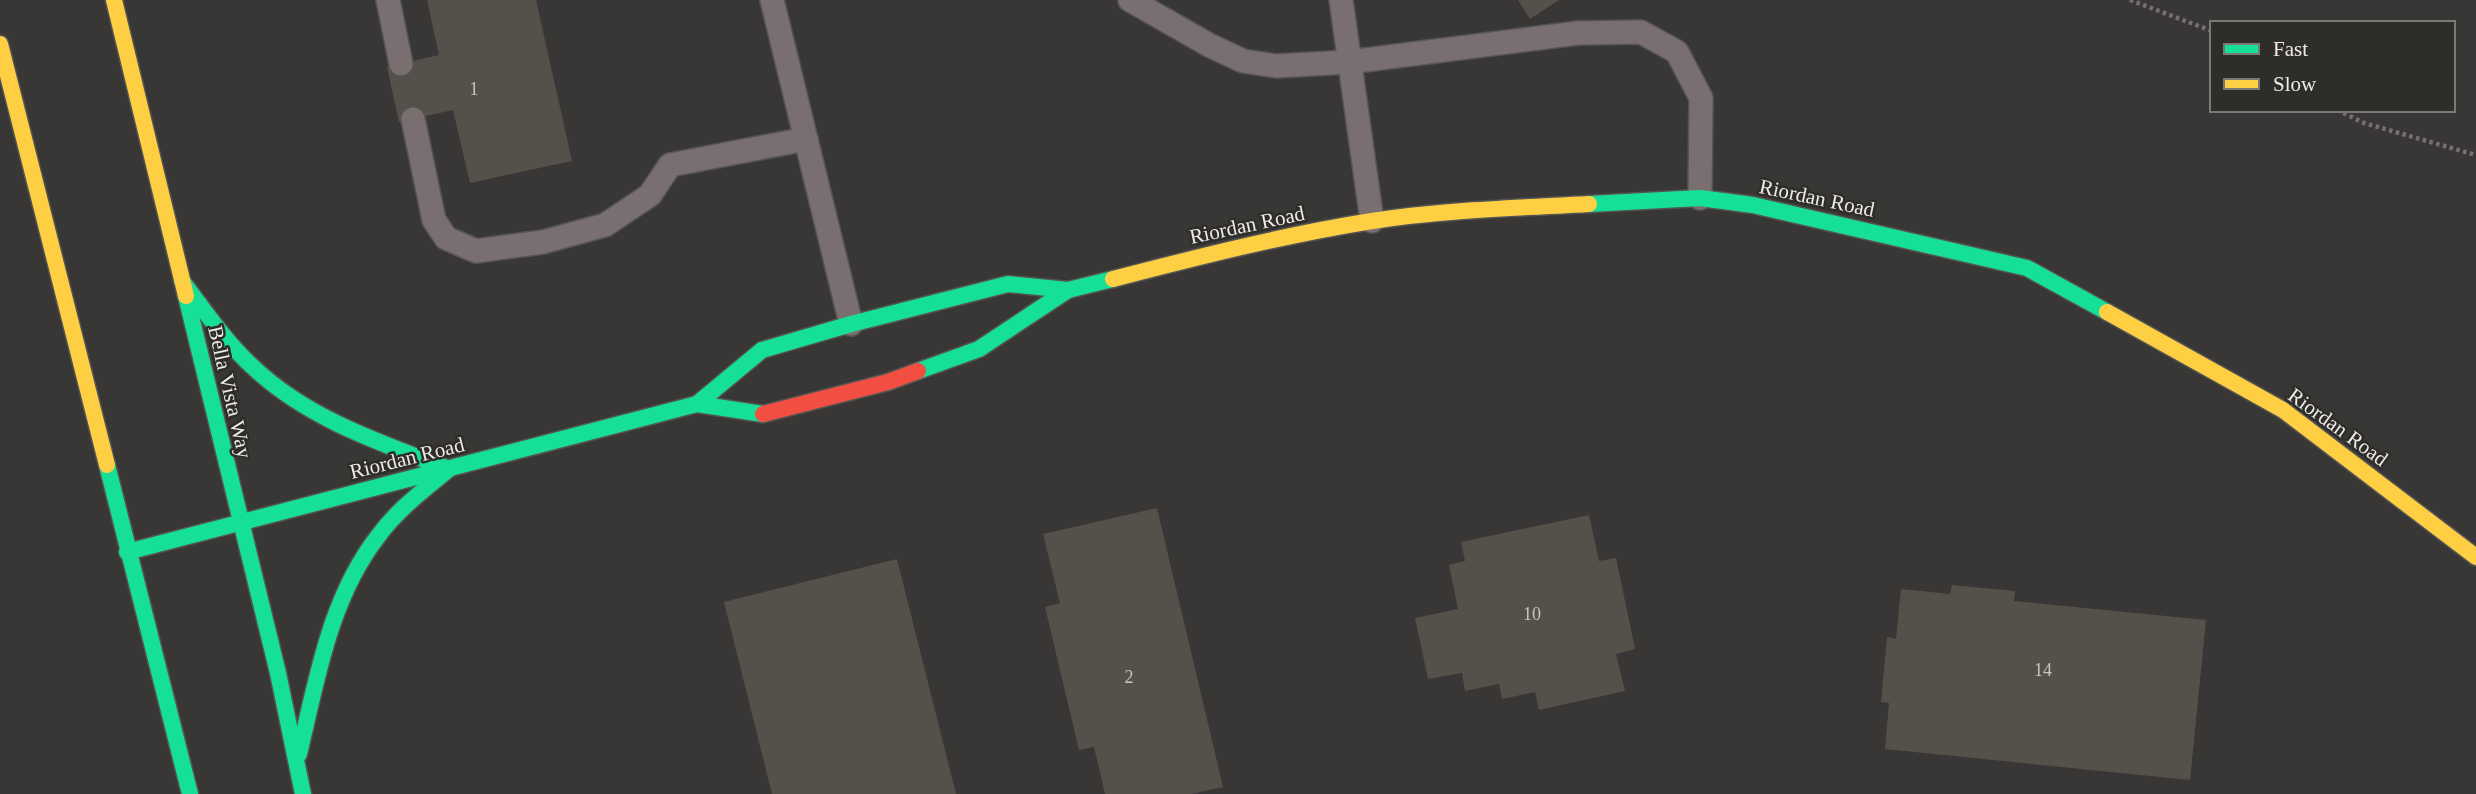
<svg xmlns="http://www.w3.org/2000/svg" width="2476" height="794" font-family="Georgia,serif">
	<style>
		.building { fill: #56504b }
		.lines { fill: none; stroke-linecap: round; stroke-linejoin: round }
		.lane-casing { stroke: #545453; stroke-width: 26 }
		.fast-casing { stroke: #545453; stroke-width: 19 }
		.slow-casing { stroke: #545453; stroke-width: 19 }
		.jam-casing { stroke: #545453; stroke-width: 19 }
		.path { stroke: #777070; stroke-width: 4.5; stroke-dasharray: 3.5 3.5; stroke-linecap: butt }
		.lane { stroke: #796e70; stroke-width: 23 }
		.fast { stroke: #16e098; stroke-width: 16 }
		.slow { stroke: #ffcf43; stroke-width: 16 }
		.jam { stroke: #f24e42; stroke-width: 16 }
		.labels { text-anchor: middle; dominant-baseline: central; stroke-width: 5; stroke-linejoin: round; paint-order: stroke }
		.number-label { font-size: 18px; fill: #c7c4c2 }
		.street-label { font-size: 21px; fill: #edebea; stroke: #2f2d2a }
	</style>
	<rect width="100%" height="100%" fill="#383735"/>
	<!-- building -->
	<g class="building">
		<polygon points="427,0 536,0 572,161 470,183 453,110 399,122 387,67 439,55"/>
		<polygon points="1518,0 1559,0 1530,19"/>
		<polygon points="1157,508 1223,787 1191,794 1105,794 1094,747 1079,750 1045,607 1060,603 1043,534"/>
		<polygon points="1589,515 1599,561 1616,558 1635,649 1616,654 1625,691 1539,710 1535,692 1502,699 1499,684 1465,691 1462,673 1428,679 1415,618 1458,609 1449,565 1465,561 1461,542"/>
		<polygon points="897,559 956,794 772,794 724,602"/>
		<polygon points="1952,585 2015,591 2014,601 2206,620 2190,780 1885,749 1889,703 1881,702 1887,637 1896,639 1901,589 1950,594"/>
	</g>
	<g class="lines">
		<defs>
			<g id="lane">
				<polyline points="388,0 401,64"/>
				<polyline points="772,0 851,324"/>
				<polyline points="1130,0 1209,45 1243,61 1276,66 1349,62 1578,33 1641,32 1677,52 1701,98 1700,198"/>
				<polyline points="1341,0 1372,221"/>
				<polyline points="413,119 434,220 446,238 476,251 543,242 605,225 650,195 670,165 806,139"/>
			</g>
			<g id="fast">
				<polyline points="1589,204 1700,198 1753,205 2027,268 2107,312"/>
				<path d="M 182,281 C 205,311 226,343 254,368 C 308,419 381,443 449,469"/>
				<polyline points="186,296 278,673 303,794"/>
				<polyline points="918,371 979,349 1068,290"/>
				<polyline points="697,404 762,350 851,324 1008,284 1068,290 1113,279"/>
				<polyline points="107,465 190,794"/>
				<polyline points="127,552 697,404 763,414"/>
				<path d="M 299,754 C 317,679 330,597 379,535 C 398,509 425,489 449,469"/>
			</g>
			<g id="slow">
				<polyline points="114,0 186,296"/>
				<polyline points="0,44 107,465"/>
				<path d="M 1113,279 C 1198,257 1284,235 1372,221 C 1443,210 1516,208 1589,204"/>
				<polyline points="2107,312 2283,410 2476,557"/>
			</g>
			<polyline id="jam" points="763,414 888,382 918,371"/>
		</defs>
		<!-- lane casing -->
		<use href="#lane" class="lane-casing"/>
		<!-- fast casing -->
		<use href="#fast" class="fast-casing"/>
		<!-- slow casing -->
		<use href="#slow" class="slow-casing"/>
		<!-- jam casing -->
		<use href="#jam" class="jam-casing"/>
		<!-- path -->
		<g class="path">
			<polyline points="2130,0 2212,31"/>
			<polyline points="2337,110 2364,123 2476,155"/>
		</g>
		<!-- lane -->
		<use href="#lane" class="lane"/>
		<!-- fast -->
		<use href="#fast" class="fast"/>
		<!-- slow -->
		<use href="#slow" class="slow"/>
		<!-- jam -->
		<use href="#jam" class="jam"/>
	</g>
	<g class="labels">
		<!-- number labels -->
		<g class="number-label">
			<text x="474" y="89">1</text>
			<text x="1532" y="614">10</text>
			<text x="2043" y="670">14</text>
			<text x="1129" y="677">2</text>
		</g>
		<!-- street labels -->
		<g class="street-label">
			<text transform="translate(1817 198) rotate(12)">Riordan Road</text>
			<text transform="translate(1247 225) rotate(-12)">Riordan Road</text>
			<text transform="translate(230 392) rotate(77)">Bella Vista Way</text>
			<text transform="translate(2338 427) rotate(36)">Riordan Road</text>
			<text transform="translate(407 458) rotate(-14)">Riordan Road</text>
		</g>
	</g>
	<!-- legend -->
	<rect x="2210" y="21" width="245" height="91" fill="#2f2d2a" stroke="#7b7977" stroke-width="2"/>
	<rect x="2224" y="44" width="35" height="10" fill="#16e098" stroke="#7b7977" stroke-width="2"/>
	<text x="2273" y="56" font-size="21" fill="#edebea">Fast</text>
	<rect x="2224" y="79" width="35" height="10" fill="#ffcf43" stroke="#7b7977" stroke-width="2"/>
	<text x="2273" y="91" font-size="21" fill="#edebea">Slow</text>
</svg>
